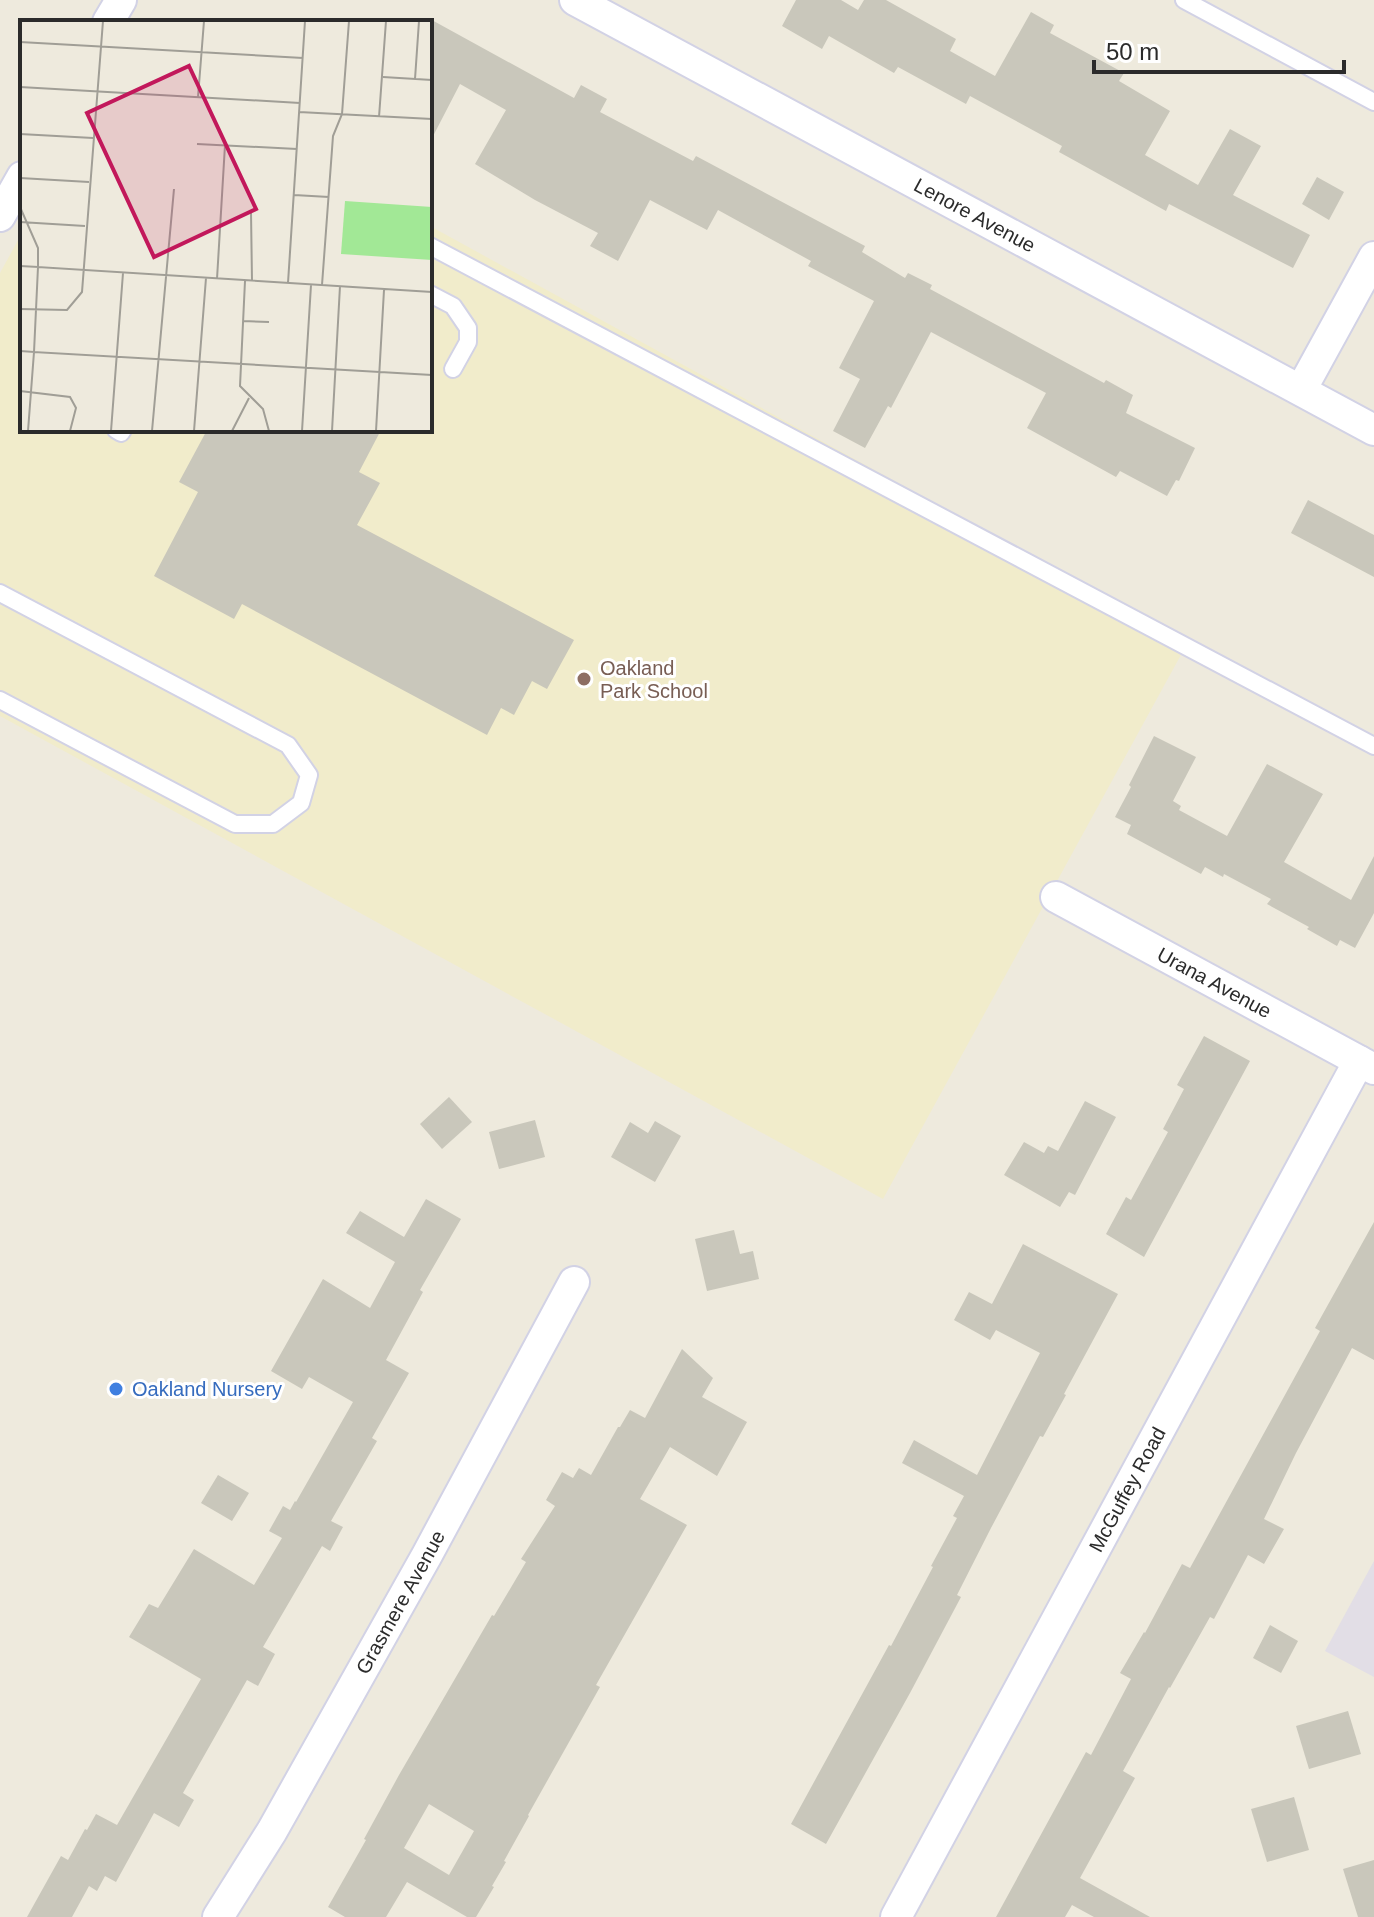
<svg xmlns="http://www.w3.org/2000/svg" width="1374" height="1917" font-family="Arial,sans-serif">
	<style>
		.industrial { fill: #e2dee6 }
		.education { fill: #f1eccb }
		.building { fill: #c9c7bb; fill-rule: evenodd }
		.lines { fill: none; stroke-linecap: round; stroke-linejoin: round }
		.lane-casing { stroke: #d2d2e5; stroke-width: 20 }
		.street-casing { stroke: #d2d2e5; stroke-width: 34 }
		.lane { stroke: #fff; stroke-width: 16 }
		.street { stroke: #fff; stroke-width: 30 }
		.education-dot { fill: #8d6e63; stroke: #fff; stroke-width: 3 }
		.shop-dot { fill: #3f7fe0; stroke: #fff; stroke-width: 3 }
		.labels { text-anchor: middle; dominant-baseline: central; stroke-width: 6; stroke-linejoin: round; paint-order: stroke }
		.street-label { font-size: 20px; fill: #2b2b2b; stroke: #fff }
		.education-label { font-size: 20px; fill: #785e54; stroke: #fff; text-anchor: start }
		.shop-label { font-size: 20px; fill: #366cbe; stroke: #fff; text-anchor: start }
		.inset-road { fill: none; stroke: #a09e96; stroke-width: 2 }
		.view { fill: #c2185b; fill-opacity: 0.15; stroke: #c2185b; stroke-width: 4 }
		.inset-edge { fill: none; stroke: #2b2b2b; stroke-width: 4 }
	</style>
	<rect width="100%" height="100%" fill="#eeeadd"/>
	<!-- industrial -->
	<polygon class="industrial" points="1374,1561 1374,1677 1325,1651"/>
	<!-- education -->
	<polygon class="education" points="430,226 1188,642 883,1199 0,716 0,273 22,233 22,430 430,430"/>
	<!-- building -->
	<g class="building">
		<polygon points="796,0 841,0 858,10 864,0 886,0 956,39 950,51 995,76 1031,12 1054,25 1050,33 1124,73 1119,81 1170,111 1145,155 1198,185 1230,129 1261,146 1233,195 1310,235 1293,268 1169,204 1166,211 1059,152 1062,146 970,96 966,104 898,67 894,73 829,36 822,49 782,26"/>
		<polygon points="430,19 574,98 581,85 607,99 600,112 693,161 696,156 865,246 862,252 905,278 908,273 932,285 930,289 1104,383 1106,380 1133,395 1126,413 1195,448 1179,481 1176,480 1167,496 1120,471 1116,477 1027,428 1046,393 931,332 891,408 888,406 865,448 833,431 860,379 839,368 874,301 808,266 811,261 718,210 707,230 650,200 618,261 590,246 598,233 535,200 475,164 506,110 460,84 430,142"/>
		<polygon points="1317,177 1344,192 1329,220 1302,204"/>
		<polygon points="207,430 381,430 359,472 380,483 357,525 574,640 547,689 532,681 514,715 501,708 487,735 242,604 234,619 154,576 198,492 179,482"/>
		<polygon points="1308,500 1374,535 1374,577 1291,533"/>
		<polygon points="1154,736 1196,757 1173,801 1181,806 1179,810 1227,836 1267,764 1323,794 1284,862 1351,900 1374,856 1374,913 1355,948 1340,940 1337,946 1307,929 1309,927 1267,904 1271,899 1224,874 1223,877 1205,867 1201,874 1127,834 1131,825 1115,817 1131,787 1129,785"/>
		<polygon points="1204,1036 1250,1061 1144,1257 1106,1234 1126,1197 1131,1200 1168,1132 1163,1129 1184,1089 1177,1085"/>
		<polygon points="449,1097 472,1122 442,1149 420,1124"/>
		<polygon points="1085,1101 1116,1117 1075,1195 1069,1192 1060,1207 1004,1175 1024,1142 1044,1153 1048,1146 1058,1151"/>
		<polygon points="535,1120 545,1157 499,1169 489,1132"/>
		<polygon points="655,1121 681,1136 655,1182 611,1157 630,1122 648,1133"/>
		<polygon points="426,1199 461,1219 420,1290 423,1292 386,1360 409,1373 372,1438 377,1441 331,1521 343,1527 330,1551 322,1546 263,1647 275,1654 258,1686 247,1680 183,1793 194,1800 179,1827 154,1813 116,1882 105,1876 97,1891 89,1886 72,1917 27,1917 61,1856 68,1860 85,1829 87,1830 96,1814 117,1825 201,1679 129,1637 149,1604 158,1608 194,1549 254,1585 282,1538 269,1531 283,1506 290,1510 295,1501 296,1502 353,1402 309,1377 302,1389 271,1371 323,1279 370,1308 395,1262 346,1233 360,1211 404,1237"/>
		<polygon points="1374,1222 1374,1360 1352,1348 1296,1453 1264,1519 1284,1529 1264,1564 1248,1555 1214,1619 1210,1617 1170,1688 1169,1687 1123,1771 1135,1778 1080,1878 1150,1917 1094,1917 1072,1905 1065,1917 996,1917 1086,1752 1091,1755 1131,1679 1120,1673 1144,1632 1145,1633 1182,1564 1190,1568 1320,1331 1315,1328"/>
		<polygon points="734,1230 740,1254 753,1251 759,1279 707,1291 695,1239"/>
		<polygon points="1023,1244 1118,1294 1064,1394 1066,1395 1043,1437 1040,1436 991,1528 957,1595 961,1597 910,1693 826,1844 791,1824 889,1645 891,1646 933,1567 931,1566 957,1518 953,1516 964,1496 902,1463 914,1440 977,1475 1040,1353 996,1330 990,1340 954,1320 969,1292 992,1304"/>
		<path d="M 682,1349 L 713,1378 L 702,1397 L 747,1422 L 717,1476 L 670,1447 L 640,1499 L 687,1525 L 596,1685 L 600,1687 L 528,1815 L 529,1816 L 504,1861 L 506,1862 L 492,1886 L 494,1887 L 476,1917 L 467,1917 L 407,1882 L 386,1917 L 345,1917 L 328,1907 L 366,1840 L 364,1839 L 399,1775 L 492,1615 L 494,1616 L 526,1562 L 521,1559 L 555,1506 L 546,1500 L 562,1472 L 573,1478 L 579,1468 L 591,1475 L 618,1427 L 620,1427 L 630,1410 L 645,1418 ZM 429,1804 L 474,1831 L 449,1875 L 404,1848 Z"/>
		<polygon points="218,1475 249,1493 232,1521 201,1503"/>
		<polygon points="1270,1625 1298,1641 1281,1673 1253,1658"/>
		<polygon points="1348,1711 1361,1754 1309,1769 1296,1726"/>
		<polygon points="1294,1797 1309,1850 1267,1862 1251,1809"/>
		<polygon points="1374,1860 1374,1917 1358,1917 1343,1869"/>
	</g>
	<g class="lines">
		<defs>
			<g id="lane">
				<polyline points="1184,0 1374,102"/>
				<polyline points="430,246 1374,746"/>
				<polyline points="430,294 453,306 468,328 468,342 453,369"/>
				<polyline points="116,430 121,433 123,430"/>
				<polyline points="0,593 288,745 309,775 301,803 273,824 235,824 0,700"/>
			</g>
			<g id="street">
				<path id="s1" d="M 575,0 L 1374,430"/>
				<polyline points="108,22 121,0"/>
				<polyline points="0,216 22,177"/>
				<polyline points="1301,390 1374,257"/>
				<path id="s2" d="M 1056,897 L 1374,1069"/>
				<path id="s3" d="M 218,1917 L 272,1831 L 427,1555 L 574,1282"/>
				<path id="s4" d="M 896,1917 L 1359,1061"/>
			</g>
		</defs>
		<!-- lane casing -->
		<use href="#lane" class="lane-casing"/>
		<!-- street casing -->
		<use href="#street" class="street-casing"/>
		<!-- lane -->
		<use href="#lane" class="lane"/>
		<!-- street -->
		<use href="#street" class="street"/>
	</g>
	<!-- markers -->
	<circle class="education-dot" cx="584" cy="679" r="8"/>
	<circle class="shop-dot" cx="116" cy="1389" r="8"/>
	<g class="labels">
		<!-- street labels -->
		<g class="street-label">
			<text stroke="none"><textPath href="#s1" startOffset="454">Lenore Avenue</textPath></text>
			<text stroke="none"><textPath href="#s2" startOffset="180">Urana Avenue</textPath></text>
			<text stroke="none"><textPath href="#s4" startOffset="486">McGuffey Road</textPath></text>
			<text stroke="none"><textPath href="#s3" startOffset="364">Grasmere Avenue</textPath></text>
		</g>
		<!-- education labels -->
		<g class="education-label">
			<text x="600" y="668">Oakland<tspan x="600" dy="23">Park School</tspan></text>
		</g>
		<!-- shop labels -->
		<g class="shop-label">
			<text x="132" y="1389">Oakland Nursery</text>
		</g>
	</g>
	<!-- overview -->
	<g transform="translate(20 20)">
		<rect width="412" height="412" fill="#eeeadd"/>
		<path d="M 325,181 L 412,187 L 412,240 L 321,234 Z" fill="#a2e896"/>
		<path class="inset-road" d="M 0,22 L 283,38M 363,57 L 412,60M 395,59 L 399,1M 0,67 L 280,83M 178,77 L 184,1M 279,92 L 412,99M 359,97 L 366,1M 0,114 L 73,118M 177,124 L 277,129M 0,158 L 69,162M 274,175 L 309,177M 0,187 L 18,228 L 18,247 L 0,246M 231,192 L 232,261M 0,202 L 65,206M 197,259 L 205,125M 225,261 L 220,366 L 243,389 L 249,411M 268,263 L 285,1M 302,265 L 313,116 L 322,94 L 329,1M 0,289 L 47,290 L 62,272 L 83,1M 223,301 L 249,302M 0,331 L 14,332 L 18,247 L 412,272M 0,371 L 50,377 L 56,388 L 50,411M 8,411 L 14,332 L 412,355M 91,411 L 103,253M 132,411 L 154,169M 174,411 L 186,258M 212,411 L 229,378M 282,411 L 291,265M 312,411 L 320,266M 356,411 L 364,270"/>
		<path class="view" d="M 169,46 L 236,189 L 134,237 L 67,93 Z"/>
		<rect width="412" height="412" class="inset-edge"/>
	</g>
	<!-- scale -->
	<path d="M1094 60v12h250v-12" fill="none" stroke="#2b2b2b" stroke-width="4"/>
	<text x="1106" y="60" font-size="24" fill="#2b2b2b" stroke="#ffffff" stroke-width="6" paint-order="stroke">50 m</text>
</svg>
